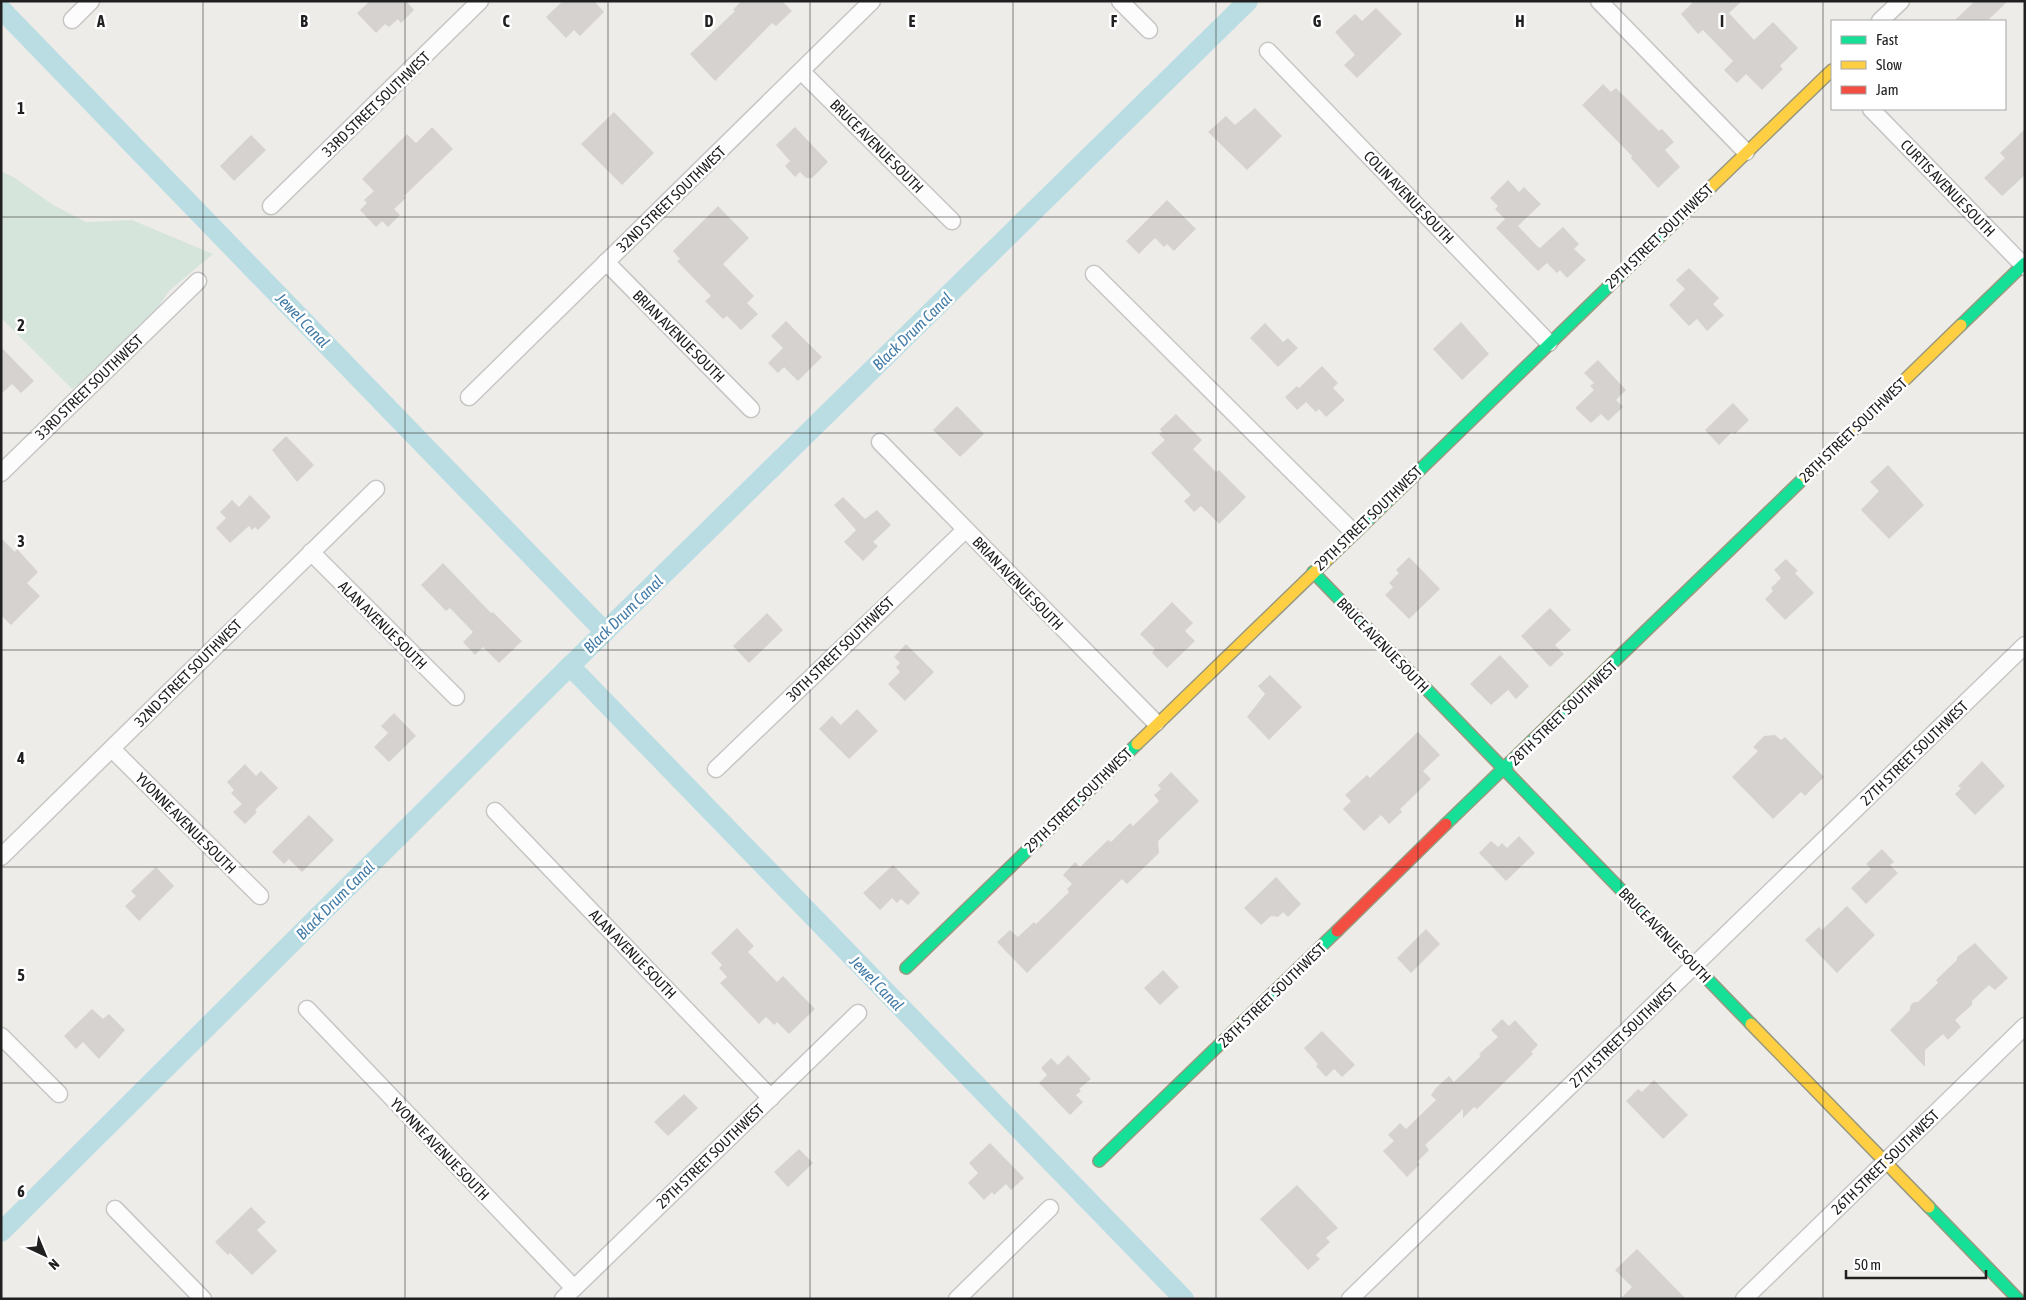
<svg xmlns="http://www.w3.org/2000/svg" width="2026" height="1300" font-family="'Asap Condensed',sans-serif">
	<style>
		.wetland { fill: #d6e5db }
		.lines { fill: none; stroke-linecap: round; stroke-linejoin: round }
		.canal { stroke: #badde3; stroke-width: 20 }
		.building { fill: #d5d2d0 }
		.street-casing { stroke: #c7c6c5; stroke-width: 19 }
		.fast-casing { stroke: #99997f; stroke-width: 14 }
		.slow-casing { stroke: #99997f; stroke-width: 14 }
		.jam-casing { stroke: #99997f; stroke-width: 14 }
		.street { stroke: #fcfcfc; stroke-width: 16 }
		.fast { stroke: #16e098; stroke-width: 11 }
		.slow { stroke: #ffcf43; stroke-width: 11 }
		.jam { stroke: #f24e42; stroke-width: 11 }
		.grid { fill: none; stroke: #202020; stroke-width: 1; stroke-opacity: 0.55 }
		.labels { text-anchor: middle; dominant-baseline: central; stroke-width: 5; stroke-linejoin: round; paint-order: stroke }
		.street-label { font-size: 15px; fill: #202020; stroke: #fff }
		.water-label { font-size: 16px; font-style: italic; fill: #417aa6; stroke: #fff }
		.grid-label { font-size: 16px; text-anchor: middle; font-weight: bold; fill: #202020; stroke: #fff; stroke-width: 5; stroke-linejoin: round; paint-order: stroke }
	</style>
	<rect width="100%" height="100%" fill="#eeece9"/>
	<!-- wetland -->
	<polygon class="wetland" points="1,171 15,178 53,205 86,222 132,220 213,254 169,291 136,340 97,372 72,389 1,318"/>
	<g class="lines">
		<!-- canal -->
		<g class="canal">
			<polyline points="1,9 605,632"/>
			<polyline points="570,666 1184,1299"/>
			<polyline points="1,1232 570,666 1248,1"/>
		</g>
	</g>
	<!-- building -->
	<g class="building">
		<polygon points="370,1 406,1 414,10 401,23 398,19 389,27 385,24 376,33 357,13"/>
		<polygon points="563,1 594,1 604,12 580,36 574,30 566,38 546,17"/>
		<polygon points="741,1 782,1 792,11 776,26 772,23 715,81 690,54 735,11 733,10"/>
		<polygon points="1694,1 1742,1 1729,13 1754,40 1773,22 1798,48 1780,66 1783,69 1762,90 1746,74 1737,83 1724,70 1733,61 1703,30 1698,34 1681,14"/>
		<polygon points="1975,1 2008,1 1987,21 1954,21"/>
		<polygon points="1376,8 1402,34 1357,78 1344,65 1355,55 1335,32 1355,14 1362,21"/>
		<polygon points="1603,84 1611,92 1616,88 1659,131 1662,129 1674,142 1665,150 1680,167 1658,188 1631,158 1632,156 1582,105"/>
		<polygon points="1255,108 1282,136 1247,170 1208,132 1226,116 1235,125"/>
		<polygon points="614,112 654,153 622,185 581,144"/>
		<polygon points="432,127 453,149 404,196 406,198 394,209 400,215 388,227 382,221 376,227 360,210 367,203 364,200 374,191 362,179 407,134 416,143"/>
		<polygon points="795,127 828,162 812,178 806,178 800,172 795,177 785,166 790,161 776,145"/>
		<polygon points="2025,129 2025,175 2002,196 1984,178 2005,158 2000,153"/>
		<polygon points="251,135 266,150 234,181 220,166"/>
		<polygon points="1508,180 1519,192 1524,187 1541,204 1518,226 1538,247 1540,248 1563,227 1579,244 1574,249 1586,260 1567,278 1560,270 1557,273 1547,263 1538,271 1496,228 1505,219 1495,209 1498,206 1490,198"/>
		<polygon points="1167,200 1196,229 1174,251 1167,244 1164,247 1155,238 1139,254 1126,241"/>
		<polygon points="718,206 749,238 723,264 754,296 747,303 758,314 741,330 727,316 723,319 705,301 711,296 677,261 680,259 673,251"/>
		<polygon points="1689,268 1719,298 1713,304 1724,315 1707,331 1697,319 1689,326 1669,305 1685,289 1676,280"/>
		<polygon points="786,321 822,357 798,381 784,367 778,373 768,363 783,348 771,336"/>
		<polygon points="1461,322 1489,354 1462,380 1433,349"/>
		<polygon points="1265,323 1283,342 1288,338 1298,348 1278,367 1250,338"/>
		<polygon points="1,347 34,381 21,393 12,384 1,394"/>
		<polygon points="1598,360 1626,390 1616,400 1623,407 1608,421 1601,414 1591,423 1575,408 1594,390 1590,386 1594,383 1584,373"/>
		<polygon points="1322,366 1338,383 1333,388 1345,400 1326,417 1319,409 1316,412 1306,402 1297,410 1285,397 1297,386 1299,388"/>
		<polygon points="1733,403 1749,420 1735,434 1732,432 1719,445 1705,430"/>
		<polygon points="957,406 984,434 960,457 933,430"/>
		<polygon points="1176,414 1202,440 1193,449 1216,472 1219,470 1246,497 1219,524 1201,506 1194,512 1184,501 1191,495 1151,453 1165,440 1159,434 1162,432 1160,429"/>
		<polygon points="286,436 314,465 297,482 272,450"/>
		<polygon points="1888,465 1924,505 1889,539 1861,510 1879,491 1870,482"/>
		<polygon points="250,495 271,517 258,530 255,527 252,530 249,526 230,543 216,528 226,518 220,512 232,500 239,507"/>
		<polygon points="843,497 865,519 877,510 891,525 873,542 878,546 863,561 844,542 856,530 834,505"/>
		<polygon points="1,538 15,552 17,549 38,572 27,583 40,596 11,625 1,615"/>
		<polygon points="1409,557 1440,589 1409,619 1385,595 1393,587 1389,583 1399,573 1396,570"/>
		<polygon points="1786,559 1798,571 1795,573 1814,593 1785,620 1765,599 1773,591 1771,588 1781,578 1774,570"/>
		<polygon points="443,563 491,613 493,612 522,641 499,663 483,647 475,655 463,642 473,632 450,608 446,611 421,585"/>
		<polygon points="1172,602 1193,623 1185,631 1195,641 1167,668 1152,653 1155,649 1140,634"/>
		<polygon points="1550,608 1571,630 1555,645 1564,654 1550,667 1521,636"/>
		<polygon points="767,613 783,630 749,663 733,646"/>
		<polygon points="906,644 934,672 905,701 888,684 900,672 896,667 900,663 894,657"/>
		<polygon points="1500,655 1529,686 1516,699 1508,690 1491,705 1470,684"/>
		<polygon points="1270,675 1302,707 1269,740 1247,717 1265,694 1258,686"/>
		<polygon points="857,709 878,731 849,759 819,729 832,716 841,725"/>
		<polygon points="394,713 416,736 389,762 374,747 388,733 381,726"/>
		<polygon points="1418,732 1440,755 1423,771 1431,779 1400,809 1402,812 1389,824 1381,815 1364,831 1343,809 1351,801 1345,795 1367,775 1370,778"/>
		<polygon points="1775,735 1781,740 1785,737 1824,777 1805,796 1801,792 1773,819 1732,777 1758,751 1753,747 1764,736"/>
		<polygon points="1982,761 2005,786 1975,815 1955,794 1961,788 1958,786"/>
		<polygon points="245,764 256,776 261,771 278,788 255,810 257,812 245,824 233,812 242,804 231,793 234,790 227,782"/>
		<polygon points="1171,772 1199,801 1158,841 1159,853 1127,884 1122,879 1027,973 997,942 1010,930 1018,937 1034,922 1036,924 1069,892 1067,889 1072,884 1063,875 1075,862 1080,867 1108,840 1111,842 1130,823 1133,826 1159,801 1154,795 1161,789 1158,785"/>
		<polygon points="309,815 334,840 302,872 289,859 284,864 272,852"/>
		<polygon points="1519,836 1535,853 1506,881 1479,853 1491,841 1498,847 1502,843 1507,848"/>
		<polygon points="1882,849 1894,862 1890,865 1898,873 1866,904 1851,888 1871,869 1866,864"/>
		<polygon points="893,865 920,893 908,905 901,899 897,903 892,898 880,910 863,893"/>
		<polygon points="156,867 174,886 139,921 125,906 136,896 131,891"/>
		<polygon points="1276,877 1301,904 1288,917 1283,912 1278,917 1271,916 1261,925 1244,908"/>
		<polygon points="1847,906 1875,935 1837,973 1805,940 1819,927 1822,930"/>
		<polygon points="737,928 754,946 748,952 777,982 783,976 815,1009 789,1034 777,1022 774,1025 766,1017 759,1024 720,983 727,977 719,968 722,965 711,953"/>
		<polygon points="1426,929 1440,944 1411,973 1397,958"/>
		<polygon points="1975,943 2008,978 1995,990 1989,985 1972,1001 1972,1005 1955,1020 1961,1027 1948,1040 1943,1034 1925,1050 1925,1067 1890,1030 1910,1010 1910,1006 1914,1002 1918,1002 1938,983 1936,980 1957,960 1957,957"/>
		<polygon points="1163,970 1179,987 1160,1005 1144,988"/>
		<polygon points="92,1009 103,1019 109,1014 125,1030 99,1059 83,1042 76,1049 64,1036"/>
		<polygon points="1502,1019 1509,1026 1515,1020 1538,1045 1531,1052 1533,1054 1477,1109 1474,1107 1463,1118 1463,1109 1439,1132 1425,1145 1429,1150 1417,1162 1420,1164 1407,1177 1383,1151 1394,1141 1388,1135 1400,1123 1406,1129 1436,1100 1431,1095 1436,1088 1449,1076 1454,1082 1481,1056 1479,1054 1498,1037 1491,1030"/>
		<polygon points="1322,1031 1355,1065 1342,1077 1334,1069 1326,1077 1316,1066 1318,1064 1304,1048"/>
		<polygon points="1068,1055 1091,1079 1079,1089 1081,1091 1076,1095 1083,1102 1070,1115 1039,1083 1047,1075 1041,1068 1051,1058 1058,1065"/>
		<polygon points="1654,1080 1688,1115 1663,1139 1626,1101 1638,1089 1642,1092"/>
		<polygon points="684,1094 698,1108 668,1136 654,1122"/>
		<polygon points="990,1143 1024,1178 1011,1190 1006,1184 994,1195 992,1192 984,1200 968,1183 978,1173 969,1163"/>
		<polygon points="799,1149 813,1163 788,1187 774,1172"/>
		<polygon points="1297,1185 1338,1228 1326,1238 1330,1242 1316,1255 1320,1259 1308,1270 1260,1219"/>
		<polygon points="251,1207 266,1222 257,1230 277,1251 252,1275 230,1253 228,1255 215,1242"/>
		<polygon points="1637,1249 1686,1299 1620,1299 1632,1287 1615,1270"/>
	</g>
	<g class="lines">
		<defs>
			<g id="street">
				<polyline points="1120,1 1149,30"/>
				<polyline points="1599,1 1746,152"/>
				<polyline points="72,20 91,1"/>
				<polyline points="1880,21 1901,1"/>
				<polyline points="1268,51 1549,343"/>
				<polyline points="801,71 952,221"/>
				<polyline points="1871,109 2025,267"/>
				<polyline points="271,206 480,1"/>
				<polyline points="606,262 751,409"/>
				<polyline points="1094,274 1353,532"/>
				<polyline points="469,397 872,1"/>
				<polyline points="880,442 1156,723"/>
				<polyline points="1,473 198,281"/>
				<polyline points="311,552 456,697"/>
				<polyline points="112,749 260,896"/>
				<polyline points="716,769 965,530"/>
				<polyline points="495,811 771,1098"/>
				<polyline points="1,857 376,489"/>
				<polyline points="307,1009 574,1288"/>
				<polyline points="1,1036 59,1094"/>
				<polyline points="115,1209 203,1299"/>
				<polyline points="563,1299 858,1013"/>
				<polyline points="957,1299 1050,1208"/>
				<polyline points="1350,1299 2025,645"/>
				<polyline points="1744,1299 2025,1026"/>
			</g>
			<g id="fast">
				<polyline points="1961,325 2025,263"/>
				<polyline points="1358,530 1712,186"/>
				<polyline points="1313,572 1751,1024"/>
				<polyline points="1446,824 1805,477"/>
				<polyline points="906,968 1137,744"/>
				<polyline points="1099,1161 1337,931"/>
				<polyline points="1929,1207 2018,1299"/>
			</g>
			<g id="slow">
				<polyline points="1712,186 1832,70"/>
				<polyline points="1805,477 1961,325"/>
				<polyline points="1137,744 1358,530"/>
				<polyline points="1751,1024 1929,1207"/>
			</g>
			<polyline id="jam" points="1337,931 1446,824"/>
		</defs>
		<!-- street casing -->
		<use href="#street" class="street-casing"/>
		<!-- fast casing -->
		<use href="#fast" class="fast-casing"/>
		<!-- slow casing -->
		<use href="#slow" class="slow-casing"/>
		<!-- jam casing -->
		<use href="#jam" class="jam-casing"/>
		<!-- street -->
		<use href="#street" class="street"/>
		<!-- fast -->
		<use href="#fast" class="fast"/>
		<!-- slow -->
		<use href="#slow" class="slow"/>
		<!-- jam -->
		<use href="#jam" class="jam"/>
	</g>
	<!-- grid -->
	<path class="grid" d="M 203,1 L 203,1299M 405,1 L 405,1299M 608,1 L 608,1299M 810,1 L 810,1299M 1013,1 L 1013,1299M 1216,1 L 1216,1299M 1418,1 L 1418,1299M 1621,1 L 1621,1299M 1823,1 L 1823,1299M 1,217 L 2025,217M 1,433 L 2025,433M 1,650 L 2025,650M 1,867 L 2025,867M 1,1083 L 2025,1083"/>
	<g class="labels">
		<!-- street labels -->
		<g class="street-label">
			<text transform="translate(376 104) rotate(-44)">33RD STREET SOUTHWEST</text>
			<text transform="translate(877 146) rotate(45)">BRUCE AVENUE SOUTH</text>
			<text transform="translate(1948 188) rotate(46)">CURTIS AVENUE SOUTH</text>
			<text transform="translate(1409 197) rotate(46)">COLIN AVENUE SOUTH</text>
			<text transform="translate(671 199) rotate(-44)">32ND STREET SOUTHWEST</text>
			<text transform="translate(1659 236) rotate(-44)">29TH STREET SOUTHWEST</text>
			<text transform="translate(679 336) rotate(45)">BRIAN AVENUE SOUTH</text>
			<text transform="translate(89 387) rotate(-44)">33RD STREET SOUTHWEST</text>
			<text transform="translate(1853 430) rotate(-44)">28TH STREET SOUTHWEST</text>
			<text transform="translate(1368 518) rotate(-44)">29TH STREET SOUTHWEST</text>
			<text transform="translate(1018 583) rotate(46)">BRIAN AVENUE SOUTH</text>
			<text transform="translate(383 625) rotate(45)">ALAN AVENUE SOUTH</text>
			<text transform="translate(1383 645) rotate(46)">BRUCE AVENUE SOUTH</text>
			<text transform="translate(840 649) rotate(-44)">30TH STREET SOUTHWEST</text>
			<text transform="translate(188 673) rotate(-45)">32ND STREET SOUTHWEST</text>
			<text transform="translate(1563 713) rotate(-44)">28TH STREET SOUTHWEST</text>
			<text transform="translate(1914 753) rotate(-44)">27TH STREET SOUTHWEST</text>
			<text transform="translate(1078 800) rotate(-44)">29TH STREET SOUTHWEST</text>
			<text transform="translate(186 823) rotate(45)">YVONNE AVENUE SOUTH</text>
			<text transform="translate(1665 935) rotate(46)">BRUCE AVENUE SOUTH</text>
			<text transform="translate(633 954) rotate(46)">ALAN AVENUE SOUTH</text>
			<text transform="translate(1272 995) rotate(-44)">28TH STREET SOUTHWEST</text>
			<text transform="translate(1623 1035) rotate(-44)">27TH STREET SOUTHWEST</text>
			<text transform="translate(440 1149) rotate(46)">YVONNE AVENUE SOUTH</text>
			<text transform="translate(710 1156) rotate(-44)">29TH STREET SOUTHWEST</text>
			<text transform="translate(1885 1162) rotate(-44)">26TH STREET SOUTHWEST</text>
		</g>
		<!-- water labels -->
		<g class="water-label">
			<text transform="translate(303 320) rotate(46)">Jewel Canal</text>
			<text transform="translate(912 331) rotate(-44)">Black Drum Canal</text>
			<text transform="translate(623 614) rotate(-44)">Black Drum Canal</text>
			<text transform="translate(335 900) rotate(-45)">Black Drum Canal</text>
			<text transform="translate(877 983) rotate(46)">Jewel Canal</text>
		</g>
	</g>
	<g class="grid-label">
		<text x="101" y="27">A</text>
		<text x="304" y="27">B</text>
		<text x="506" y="27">C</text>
		<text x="709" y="27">D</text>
		<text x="912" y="27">E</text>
		<text x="1114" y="27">F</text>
		<text x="1317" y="27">G</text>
		<text x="1520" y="27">H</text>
		<text x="1722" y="27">I</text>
		<text x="21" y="114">1</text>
		<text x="21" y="331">2</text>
		<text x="21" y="547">3</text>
		<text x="21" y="764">4</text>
		<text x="21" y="981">5</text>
		<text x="21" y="1197">6</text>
	</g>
	<!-- border -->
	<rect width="2026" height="1300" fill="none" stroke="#202020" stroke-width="5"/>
	<!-- legend -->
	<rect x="1831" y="20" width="175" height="90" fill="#ffffff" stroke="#a6a6a6"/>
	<rect x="1841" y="36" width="25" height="8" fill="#16e098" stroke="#a6a6a6"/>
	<text x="1876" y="45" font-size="15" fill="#202020">Fast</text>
	<rect x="1841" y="61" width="25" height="8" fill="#ffcf43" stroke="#a6a6a6"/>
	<text x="1876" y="70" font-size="15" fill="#202020">Slow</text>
	<rect x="1841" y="86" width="25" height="8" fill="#f24e42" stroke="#a6a6a6"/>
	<text x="1876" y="95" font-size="15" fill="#202020">Jam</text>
	<!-- north arrow -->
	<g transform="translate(45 1255) rotate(136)" stroke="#ffffff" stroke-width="4" paint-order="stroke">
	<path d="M0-4L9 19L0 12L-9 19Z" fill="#202020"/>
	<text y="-8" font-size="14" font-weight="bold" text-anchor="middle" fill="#202020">N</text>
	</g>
	<!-- scale -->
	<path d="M1846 1270v8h140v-8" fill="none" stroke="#202020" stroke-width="2.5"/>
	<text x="1854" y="1270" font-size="15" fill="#202020" stroke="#ffffff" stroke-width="4" paint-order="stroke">50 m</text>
</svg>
